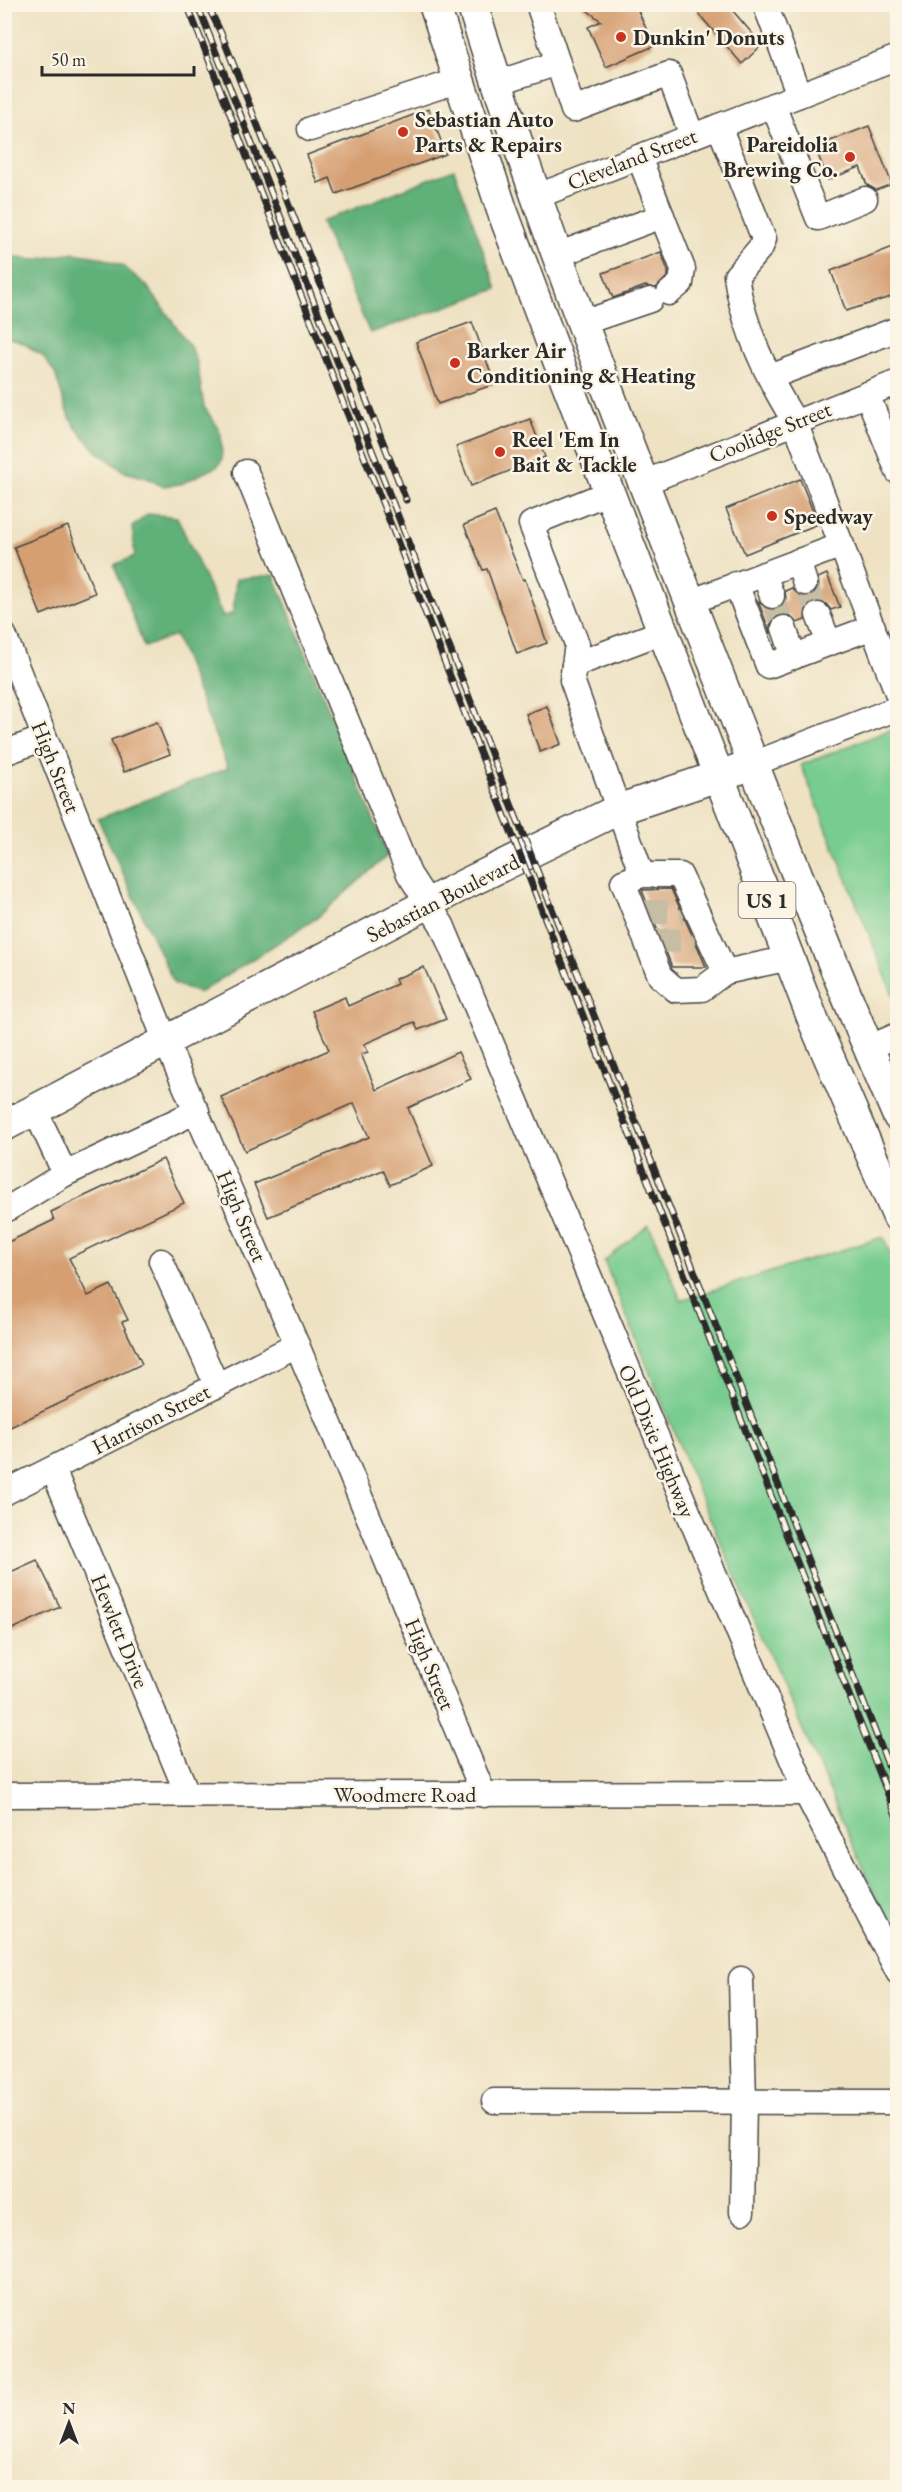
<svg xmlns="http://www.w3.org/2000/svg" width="902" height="2492" font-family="'EB Garamond',serif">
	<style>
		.green { fill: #77cc8f; stroke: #517c5d; stroke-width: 1.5 }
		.forest { fill: #61b07a; stroke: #466e52; stroke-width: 1.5 }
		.building { fill: #d59f72 }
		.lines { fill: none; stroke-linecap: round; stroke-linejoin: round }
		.minor-tunnel { stroke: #c7bda5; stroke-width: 24; stroke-dasharray: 24 12; stroke-linecap: butt }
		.minor-casing { stroke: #484642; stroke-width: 27 }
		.major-casing { stroke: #484642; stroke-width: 33 }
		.minor { stroke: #fff; stroke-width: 24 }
		.major { stroke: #fff; stroke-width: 30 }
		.rail-casing { stroke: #2b2b2b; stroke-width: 7 }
		.rail { stroke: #fcf5e5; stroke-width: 4.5; stroke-dasharray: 14; stroke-linecap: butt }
		.poi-dot { fill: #c8321e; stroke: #fcf5e5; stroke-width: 2 }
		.labels { text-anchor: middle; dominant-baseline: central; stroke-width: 5; stroke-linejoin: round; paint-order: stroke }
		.shield { fill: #fcf5e5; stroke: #6a6863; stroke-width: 1.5 }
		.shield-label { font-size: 21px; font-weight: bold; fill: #2b2b2b }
		.poi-label { font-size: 22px; font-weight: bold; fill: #2b2b2b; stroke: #fcf5e5; text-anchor: start }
		.street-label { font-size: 22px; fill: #2b2b2b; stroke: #fcf5e5 }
	</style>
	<rect width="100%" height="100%" fill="#fcf5e5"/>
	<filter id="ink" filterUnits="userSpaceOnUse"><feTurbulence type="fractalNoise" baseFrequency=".0167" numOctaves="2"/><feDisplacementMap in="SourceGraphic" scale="12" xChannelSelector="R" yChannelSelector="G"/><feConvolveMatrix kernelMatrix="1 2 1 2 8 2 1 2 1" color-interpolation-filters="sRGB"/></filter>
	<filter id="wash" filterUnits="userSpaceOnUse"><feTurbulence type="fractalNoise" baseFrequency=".008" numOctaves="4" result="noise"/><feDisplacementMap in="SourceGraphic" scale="24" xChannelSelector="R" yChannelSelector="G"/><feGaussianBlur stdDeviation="1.35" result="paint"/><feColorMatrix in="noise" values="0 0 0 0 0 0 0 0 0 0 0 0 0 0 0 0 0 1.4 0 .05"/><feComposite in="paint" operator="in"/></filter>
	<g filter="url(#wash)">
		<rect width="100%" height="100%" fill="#eee2c3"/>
		<!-- green -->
		<g class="green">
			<polygon points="897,727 898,995 894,997 801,765"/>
			<polygon points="649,1225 681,1300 883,1237 897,1270 897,1945 701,1498 604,1261"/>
		</g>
		<!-- forest -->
		<g class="forest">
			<polygon points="454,169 497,289 370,333 321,222"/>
			<polygon points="73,253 99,257 123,266 147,286 191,347 197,362 204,407 216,424 221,435 222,460 218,466 181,484 162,486 147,478 125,472 98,452 76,428 67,412 55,373 43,356 23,343 5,338 5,255 34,260"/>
			<polygon points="148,514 177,517 223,617 233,613 236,579 274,575 388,855 317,918 199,993 174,984 98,819 228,768 175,635 144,647 114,565 135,556 132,527"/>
		</g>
		<g id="blocks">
			<!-- building -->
			<g class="building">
				<polygon points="579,4 635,4 654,46 606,67 588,27 601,21"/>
				<polygon points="706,4 727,4 762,45 742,64 697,12"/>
				<polygon points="429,109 446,154 336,194 330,178 318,183 307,155"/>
				<polygon points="869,126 892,184 876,190 867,185 860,167 828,180 815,147"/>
				<polygon points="893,247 897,260 897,295 846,311 831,271"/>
				<polygon points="661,252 668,271 668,276 656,288 645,286 613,298 603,273"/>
				<polygon points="472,322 495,384 438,404 416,342"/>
				<polygon points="530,419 545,457 471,486 456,447"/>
				<polygon points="800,479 818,524 745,554 726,509"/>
				<polygon points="495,512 523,580 525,579 547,643 517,654 487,569 483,570 464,525"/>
				<polygon points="68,526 95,593 41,615 14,547"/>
				<polygon points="827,574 840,607 831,610 826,604 813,602 807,607 805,620 797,623 787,614 779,615 770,625 771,634 758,601 769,610 777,609 786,599 785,591 792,588 801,597 810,596 819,587 818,578"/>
				<polygon points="547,706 561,744 540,752 526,714"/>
				<polygon points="157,722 170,754 124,772 111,740"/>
				<polygon points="671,889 699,950 706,967 672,967 642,890"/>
				<polygon points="424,967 446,1019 418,1030 414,1022 364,1044 368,1052 361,1054 376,1090 458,1052 471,1079 408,1108 433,1166 390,1185 383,1170 268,1217 254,1184 369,1137 354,1103 245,1151 221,1097 329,1050 312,1011 345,997 348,1006 397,984 395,979"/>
				<polygon points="163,1159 184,1203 69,1258 88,1296 111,1285 128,1320 122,1322 142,1364 4,1430 4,1244 54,1220 51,1212"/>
				<polygon points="37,1560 60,1607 4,1633 4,1575"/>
			</g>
		</g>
	</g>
	<g filter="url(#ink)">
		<use href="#blocks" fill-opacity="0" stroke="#484642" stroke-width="1.5"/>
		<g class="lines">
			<!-- minor-tunnel -->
			<g class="minor-tunnel">
				<polyline points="805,583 818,615"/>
				<polyline points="772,596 784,628"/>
				<polyline points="644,912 684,912"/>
				<polyline points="656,941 695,940"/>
			</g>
			<defs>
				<g id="minor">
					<polyline points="765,4 799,95"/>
					<polyline points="558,63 573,110 669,74 692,136"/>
					<polyline points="497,83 558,63 538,4"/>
					<polyline points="773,105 818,218 865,199"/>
					<path d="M 719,126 L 764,239 L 761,247 L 736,276 C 743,327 768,379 795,422 L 898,695"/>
					<polyline points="310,129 457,81"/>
					<polyline points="535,197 898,57"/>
					<polyline points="662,216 683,269 681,283 669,293"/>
					<polyline points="557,255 662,216 639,157"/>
					<polyline points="582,323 650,300"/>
					<polyline points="770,377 898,329"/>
					<polyline points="867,394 898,472"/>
					<polyline points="246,472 409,874 442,925 806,1793 898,1972"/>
					<polyline points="643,483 898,382"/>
					<polyline points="610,492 531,524 577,644 572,680 642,875 623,882 660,976 676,990 702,989 725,972 680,875 642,875"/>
					<polyline points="798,561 805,583"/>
					<polyline points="764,574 772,596"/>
					<polyline points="736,584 768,666 873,627"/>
					<polyline points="690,602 842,545"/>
					<polyline points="818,615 829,643"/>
					<polyline points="784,628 794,657"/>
					<polyline points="4,635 166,1042 297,1345 484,1795"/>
					<polyline points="574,665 664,631"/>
					<polyline points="4,753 44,738"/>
					<polyline points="753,764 898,708"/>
					<polyline points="725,972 790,958"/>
					<polyline points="868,1048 898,1035"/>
					<polyline points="35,1110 65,1174"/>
					<polyline points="4,1211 65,1174 197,1111"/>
					<polyline points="161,1261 217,1386"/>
					<polyline points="53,1469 187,1793"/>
					<polyline points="4,1493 297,1345"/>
					<polyline points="4,1795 806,1793"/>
					<polyline points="741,1979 744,2102 742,2212"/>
					<polyline points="494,2101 898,2102"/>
				</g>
				<g id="major">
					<polyline points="434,4 502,210 558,360 815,1025 898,1217"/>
					<path d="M 472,4 C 534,203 609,396 685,589 C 754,766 822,943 898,1116"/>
					<polyline points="4,1126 465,884 617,810 739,769"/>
				</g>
			</defs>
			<!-- minor casing -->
			<use href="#minor" class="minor-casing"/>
			<!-- major casing -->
			<use href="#major" class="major-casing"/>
			<!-- minor -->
			<use href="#minor" class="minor"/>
			<!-- major -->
			<use href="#major" class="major"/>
			<defs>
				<g id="rail">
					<polyline points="187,4 898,1820"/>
					<polyline points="197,4 898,1790"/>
					<polyline points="207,4 221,33 406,500"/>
				</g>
			</defs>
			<!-- rail casing -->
			<use href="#rail" class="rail-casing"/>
			<!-- rail -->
			<use href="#rail" class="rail"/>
		</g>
	</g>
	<!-- markers -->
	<g class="poi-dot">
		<circle cx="621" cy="37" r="6"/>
		<circle cx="403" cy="132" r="6"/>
		<circle cx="850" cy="157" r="6"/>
		<circle cx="455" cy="363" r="6"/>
		<circle cx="500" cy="452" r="6"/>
		<circle cx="772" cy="516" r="6"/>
	</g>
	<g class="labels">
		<!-- shield labels -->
		<rect class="shield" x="738.5" y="882" width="57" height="36" rx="4.5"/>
		<g class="shield-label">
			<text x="767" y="900">US 1</text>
		</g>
		<!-- poi labels -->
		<g class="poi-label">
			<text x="633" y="37">Dunkin' Donuts</text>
			<text x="415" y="119">Sebastian Auto<tspan x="415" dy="25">Parts &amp; Repairs</tspan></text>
			<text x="838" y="144" text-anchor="end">Pareidolia<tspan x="838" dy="25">Brewing Co.</tspan></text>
			<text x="467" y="350">Barker Air<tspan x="467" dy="25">Conditioning &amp; Heating</tspan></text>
			<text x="512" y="439">Reel 'Em In<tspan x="512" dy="25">Bait &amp; Tackle</tspan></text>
			<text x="784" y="516">Speedway</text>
		</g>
		<!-- street labels -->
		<g class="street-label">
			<text transform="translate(632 159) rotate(-21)">Cleveland Street</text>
			<text transform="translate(770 432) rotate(-22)">Coolidge Street</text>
			<text transform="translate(56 767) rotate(68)">High Street</text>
			<text transform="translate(443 898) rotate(-27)">Sebastian Boulevard</text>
			<text transform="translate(242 1216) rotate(67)">High Street</text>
			<text transform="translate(151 1419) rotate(-27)">Harrison Street</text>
			<text transform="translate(657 1441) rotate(67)">Old Dixie Highway</text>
			<text transform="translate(120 1631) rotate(68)">Hewlett Drive</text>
			<text transform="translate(430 1664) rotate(67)">High Street</text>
			<text x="405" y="1794">Woodmere Road</text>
		</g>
	</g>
	<!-- margin -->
	<rect width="902" height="2492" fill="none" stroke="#fcf5e5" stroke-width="24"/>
	<!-- north arrow -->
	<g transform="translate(69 2423)" stroke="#fcf5e5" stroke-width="4.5" paint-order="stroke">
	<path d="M0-4.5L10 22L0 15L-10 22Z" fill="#2b2b2b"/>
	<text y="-9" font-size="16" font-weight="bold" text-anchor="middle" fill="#2b2b2b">N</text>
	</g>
	<!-- scale -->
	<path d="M42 66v9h152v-9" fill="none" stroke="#2b2b2b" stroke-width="3"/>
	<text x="51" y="66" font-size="18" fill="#2b2b2b" stroke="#fcf5e5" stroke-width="4.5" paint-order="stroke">50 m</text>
</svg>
